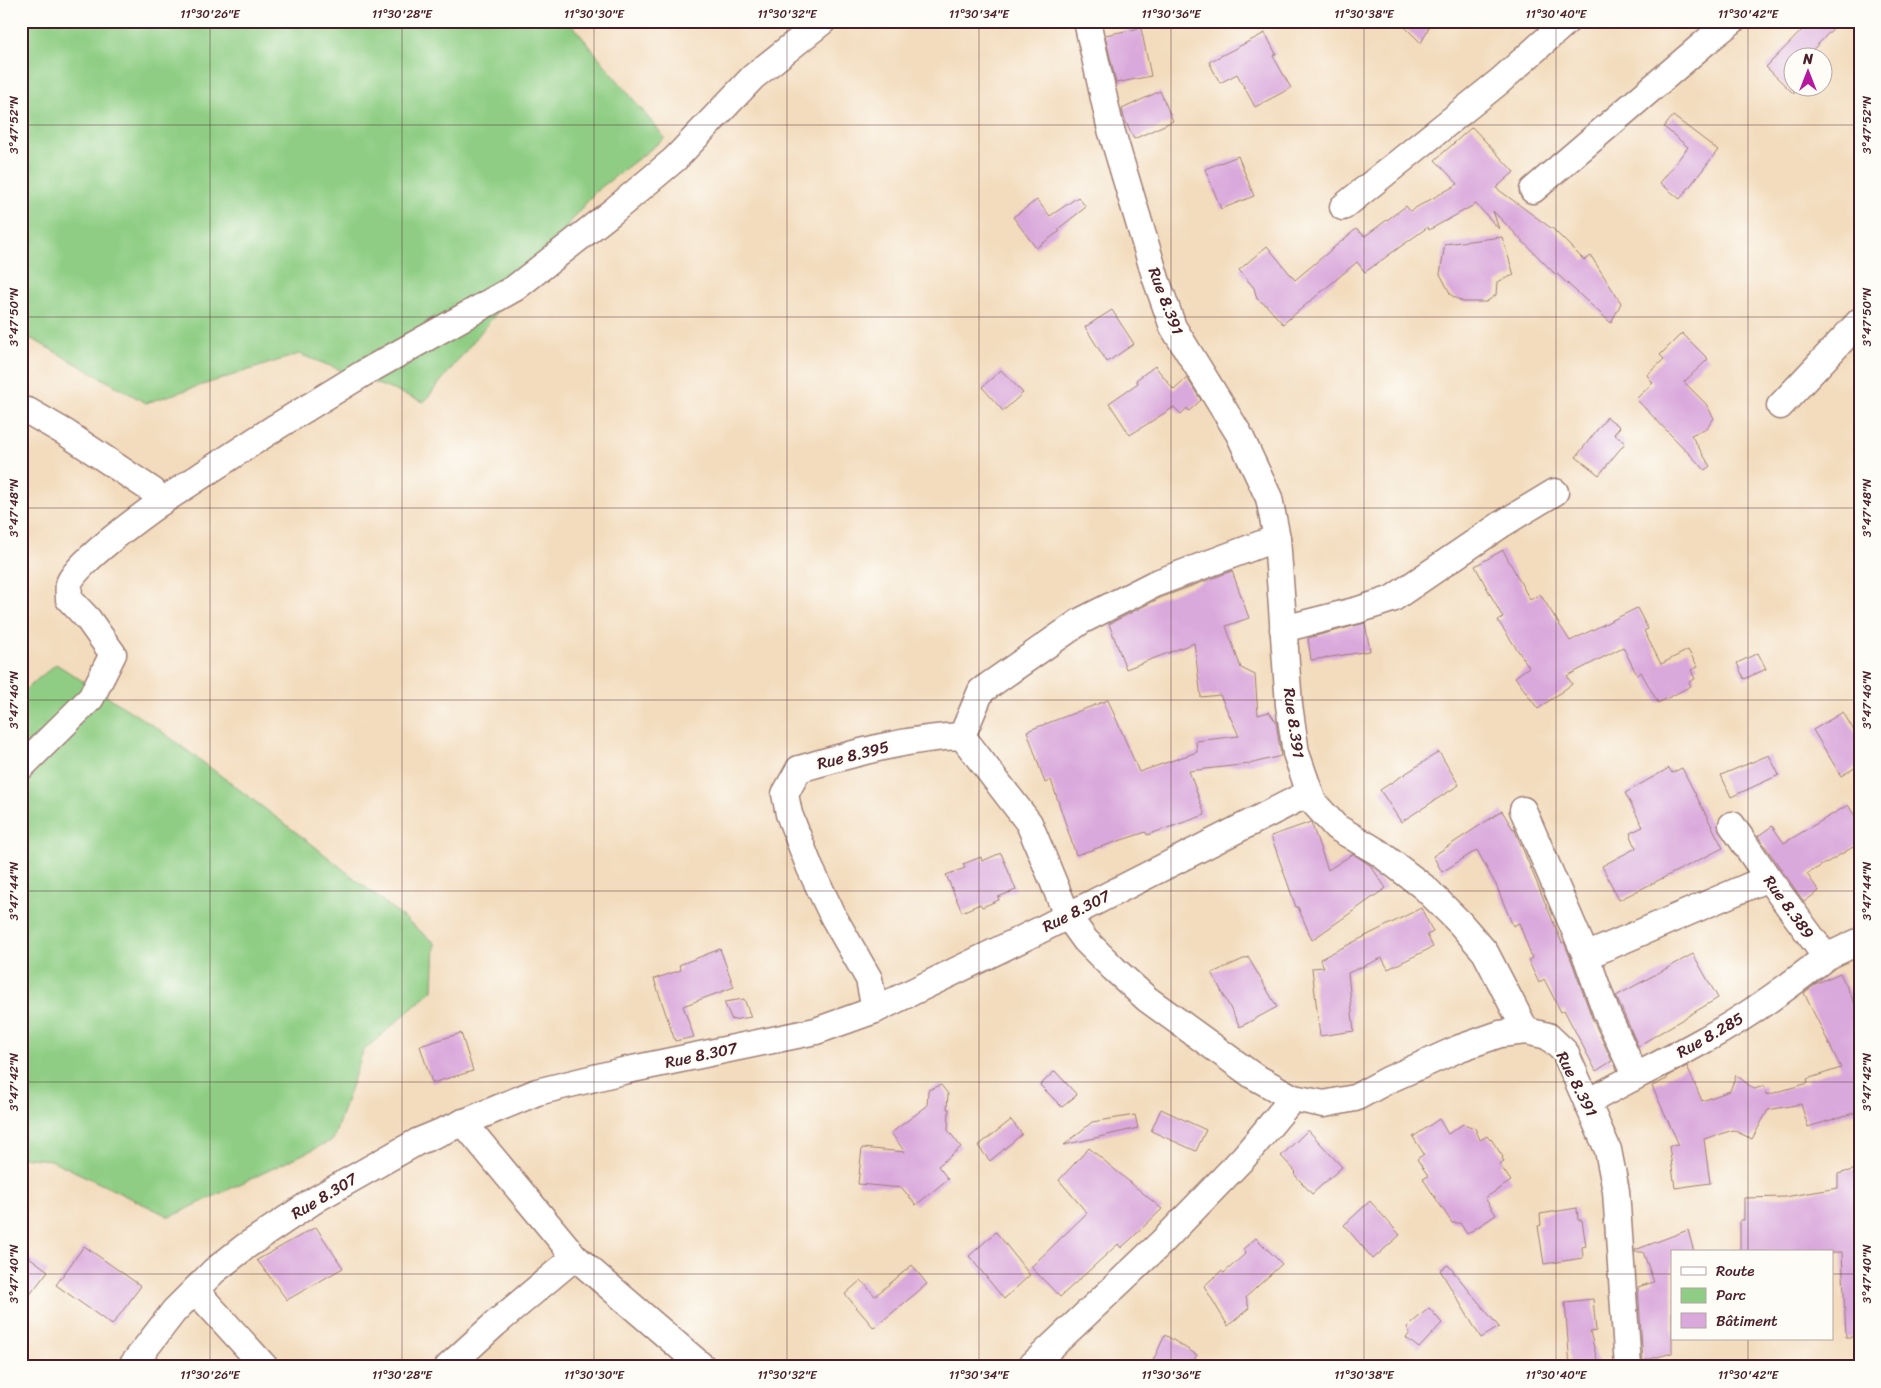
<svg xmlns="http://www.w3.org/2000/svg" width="1881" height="1388" font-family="Sriracha,sans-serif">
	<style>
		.green { fill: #8ecd83; stroke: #6c7657 }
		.building { fill: #daa9dc }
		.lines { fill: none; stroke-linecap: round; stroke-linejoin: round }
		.minor-casing { stroke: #9e7e74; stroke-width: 29 }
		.minor { stroke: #fff; stroke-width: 26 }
		.ticks { fill: none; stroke: #4a1f2b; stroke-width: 1; stroke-opacity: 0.45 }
		.labels { text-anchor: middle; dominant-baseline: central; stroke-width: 5; stroke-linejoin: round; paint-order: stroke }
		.street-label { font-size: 16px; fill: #4a1f2b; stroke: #fdfcf7 }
		.neatline { fill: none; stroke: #4a1f2b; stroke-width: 2 }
		.ticks-label { font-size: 12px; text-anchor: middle; fill: #4a1f2b }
	</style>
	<rect width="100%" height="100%" fill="#fdfcf7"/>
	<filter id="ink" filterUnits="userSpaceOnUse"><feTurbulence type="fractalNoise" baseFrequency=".02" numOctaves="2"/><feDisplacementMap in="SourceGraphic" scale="10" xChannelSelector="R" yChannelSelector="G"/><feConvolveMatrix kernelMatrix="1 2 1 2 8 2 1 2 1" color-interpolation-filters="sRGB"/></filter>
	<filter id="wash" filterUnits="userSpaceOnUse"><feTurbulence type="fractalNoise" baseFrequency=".0096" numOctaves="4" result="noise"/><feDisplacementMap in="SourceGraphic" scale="20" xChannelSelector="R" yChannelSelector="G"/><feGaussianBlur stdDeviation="1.12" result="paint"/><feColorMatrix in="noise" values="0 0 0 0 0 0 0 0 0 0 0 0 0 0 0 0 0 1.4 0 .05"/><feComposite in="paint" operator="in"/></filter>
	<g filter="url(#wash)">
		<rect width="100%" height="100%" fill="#f3dcbd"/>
		<!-- green -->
		<g class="green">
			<polygon points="21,21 569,21 665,138 595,192 424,402 299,354 146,403 34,340 21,337"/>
			<polygon points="56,664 160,730 313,845 435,943 433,990 363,1051 333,1140 170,1217 51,1160 21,1157 21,693"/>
		</g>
		<g id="blocks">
			<!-- building -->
			<g class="building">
				<polygon points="1399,21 1432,21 1421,43"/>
				<polygon points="1811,21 1840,21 1805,58 1794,58 1794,94 1766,67"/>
				<polygon points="1141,28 1151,76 1116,83 1105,35"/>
				<polygon points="1265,33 1276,54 1273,56 1291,88 1255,107 1237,74 1220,83 1209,62"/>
				<polygon points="1160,91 1173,121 1134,139 1124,118 1122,109"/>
				<polygon points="1673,116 1718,150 1680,199 1660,183 1688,147 1664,127"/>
				<polygon points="1472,127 1514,172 1496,188 1551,228 1552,228 1584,260 1591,256 1621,303 1611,323 1557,274 1556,275 1493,211 1499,229 1476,204 1429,230 1428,227 1365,272 1357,262 1283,324 1266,305 1257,299 1254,288 1239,270 1267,246 1295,280 1356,229 1365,236 1406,206 1410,211 1458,184 1435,160"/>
				<polygon points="1238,156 1254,196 1221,209 1205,169"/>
				<polygon points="1078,197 1086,207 1058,229 1060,231 1036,248 1013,217 1037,200 1050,216"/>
				<polygon points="1502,237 1514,275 1497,282 1496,295 1486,302 1463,302 1451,295 1440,274 1445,244"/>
				<polygon points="1112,310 1134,344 1107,362 1085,327"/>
				<polygon points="1682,333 1708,359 1684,382 1706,404 1714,418 1707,428 1691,435 1710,466 1705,470 1636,399 1653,383 1647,375 1664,359 1660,355"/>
				<polygon points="1155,366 1174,390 1187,378 1201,400 1189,411 1187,408 1181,414 1174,407 1130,435 1109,403 1138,383 1136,380"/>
				<polygon points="1001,370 1023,393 1003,411 982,387"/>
				<polygon points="1607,417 1620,427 1614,434 1625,443 1599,475 1576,457"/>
				<polygon points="1503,550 1530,600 1540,594 1570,641 1637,608 1648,629 1644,631 1661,664 1688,650 1698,667 1691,670 1695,679 1689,682 1691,686 1658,703 1641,672 1637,675 1623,647 1567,676 1572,684 1538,709 1515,677 1529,667 1498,621 1503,618 1475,566"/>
				<polygon points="1232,571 1249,618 1226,626 1241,668 1255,675 1258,715 1269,712 1276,722 1281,756 1249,764 1189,771 1205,815 1147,835 1146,832 1076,855 1051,780 1045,783 1027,731 1108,700 1139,772 1197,752 1196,741 1239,736 1220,695 1201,697 1194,643 1126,669 1109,624 1160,598"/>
				<polygon points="1365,623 1370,651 1311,660 1308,638"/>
				<polygon points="1758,653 1766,669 1744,679 1737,663"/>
				<polygon points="1843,712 1860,741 1860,765 1841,776 1813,730"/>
				<polygon points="1439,752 1459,785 1401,822 1380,790"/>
				<polygon points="1769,755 1779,775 1731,797 1721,775"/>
				<polygon points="1669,768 1672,773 1682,768 1723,848 1619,900 1602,866 1636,848 1630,833 1643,827 1625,793"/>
				<polygon points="1848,805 1860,824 1860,843 1807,874 1819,891 1804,902 1758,836 1772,826 1784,843"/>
				<polygon points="1502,811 1513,829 1514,828 1562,943 1564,942 1572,962 1592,1018 1612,1061 1596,1071 1564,1010 1561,1012 1544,979 1539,983 1528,960 1532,958 1519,923 1513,926 1496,885 1477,850 1442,872 1433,856"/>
				<polygon points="1311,822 1328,870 1353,854 1370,865 1386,888 1312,940 1298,907 1296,907 1271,836"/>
				<polygon points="1001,853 1016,890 998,897 999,900 982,907 980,904 962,912 946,875 965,868 963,864 981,857 982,861"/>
				<polygon points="1421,908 1433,932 1427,935 1433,947 1388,969 1382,958 1348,973 1354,1031 1320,1036 1312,968 1324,967 1320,959"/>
				<polygon points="720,949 734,987 683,1006 694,1037 675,1041 654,979 681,970 679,965"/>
				<polygon points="1693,954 1718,998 1638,1046 1616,996"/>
				<polygon points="1248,957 1277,1007 1240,1027 1212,973"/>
				<polygon points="1840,973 1860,1014 1860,1111 1808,1127 1801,1104 1768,1110 1752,1139 1733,1130 1704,1139 1710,1183 1675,1188 1669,1146 1679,1145 1652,1086 1667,1079 1667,1077 1687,1066 1702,1101 1730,1091 1736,1075 1754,1089 1764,1086 1767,1095 1808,1083 1807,1079 1841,1068 1804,993 1815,984"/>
				<polygon points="744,999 751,1017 732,1020 724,1002"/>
				<polygon points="461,1033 473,1071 432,1083 420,1046"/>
				<polygon points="1055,1071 1077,1095 1062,1107 1040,1085"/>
				<polygon points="941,1085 948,1094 947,1109 949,1109 948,1130 961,1147 938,1166 948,1179 916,1205 902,1188 858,1184 862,1148 905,1152 891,1133 927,1106 928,1090"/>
				<polygon points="1161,1109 1206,1130 1196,1151 1151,1131"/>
				<polygon points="1135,1115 1138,1128 1064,1145 1092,1122"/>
				<polygon points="1439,1119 1448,1134 1463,1124 1475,1128 1480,1140 1487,1136 1490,1140 1491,1139 1503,1157 1502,1158 1504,1162 1500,1165 1511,1181 1485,1198 1496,1215 1467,1234 1460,1223 1452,1223 1423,1179 1428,1176 1417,1159 1424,1154 1413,1137"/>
				<polygon points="1011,1120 1022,1134 990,1161 978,1146"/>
				<polygon points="1308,1130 1342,1167 1312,1194 1294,1174 1296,1172 1281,1156"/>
				<polygon points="1089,1148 1162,1209 1131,1239 1121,1248 1118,1244 1060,1297 1031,1267 1087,1213 1059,1180"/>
				<polygon points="1860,1168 1860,1337 1846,1337 1842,1252 1740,1252 1740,1220 1744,1220 1744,1198 1785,1197 1838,1188 1838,1174"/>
				<polygon points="1370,1201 1400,1235 1373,1259 1344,1225"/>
				<polygon points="1577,1208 1578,1220 1582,1220 1586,1246 1582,1247 1583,1258 1544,1264 1538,1226 1541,1225 1540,1214"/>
				<polygon points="316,1227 343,1268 287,1300 257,1260"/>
				<polygon points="1688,1230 1694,1252 1672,1252 1672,1353 1643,1361 1638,1287 1654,1282 1643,1252 1635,1252 1635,1250"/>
				<polygon points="996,1232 1030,1275 1004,1299 969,1256"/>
				<polygon points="1256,1238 1282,1264 1246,1297 1249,1308 1228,1326 1204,1286 1221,1271 1224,1273 1246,1253 1243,1249"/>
				<polygon points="84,1246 141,1286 112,1325 56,1285"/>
				<polygon points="21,1251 48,1271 21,1306"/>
				<polygon points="912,1265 927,1284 874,1328 845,1294 861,1280 875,1296"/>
				<polygon points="1448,1265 1499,1327 1481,1338 1440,1270"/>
				<polygon points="1593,1299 1596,1331 1590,1332 1599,1367 1570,1367 1565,1302"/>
				<polygon points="1429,1308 1442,1323 1419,1348 1406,1338 1410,1333 1407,1327"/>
				<polygon points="1165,1335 1197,1355 1190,1367 1150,1367"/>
			</g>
		</g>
	</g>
	<g filter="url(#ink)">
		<use href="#blocks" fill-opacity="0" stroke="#9e7e74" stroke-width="1"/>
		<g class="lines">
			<defs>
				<g id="minor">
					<polyline points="1087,21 1110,126 1156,279 1173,327 1239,434 1269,498 1277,538 1289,705 1296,753 1313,802 1336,827 1378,852 1425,888 1460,923 1485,952 1526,1031 1548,1036 1565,1052 1608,1150 1616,1191 1628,1367"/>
					<polyline points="1533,190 1707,41 1732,21"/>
					<polyline points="1343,207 1500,81 1567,21"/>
					<polyline points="1780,406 1860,321"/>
					<polyline points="161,502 276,427 364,373 515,288 612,212 675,159 753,77 823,21"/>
					<polyline points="1283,629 1358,610 1392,599 1502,524 1555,492"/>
					<polyline points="962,736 981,691 1081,621 1154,584 1277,538"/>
					<path d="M 21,767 L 91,698 L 113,654 L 88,619 L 69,599 C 69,595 68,589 69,584 C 73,565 143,515 161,502 L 153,491 L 66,433 L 28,411"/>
					<polyline points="1523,810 1586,956 1606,1012 1635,1075"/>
					<polyline points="1732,825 1768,878 1826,957 1860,941"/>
					<polyline points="1586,956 1768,878"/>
					<path d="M 875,1010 L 869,979 L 834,918 L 810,868 L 789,814 L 785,794 L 799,769 C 852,754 906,738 962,736 L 1029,823 L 1067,915 L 1085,940 L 1114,969 L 1147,999 L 1252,1075 L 1293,1098 L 1324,1104 L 1355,1098 L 1388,1080 L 1460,1048 L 1500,1034 L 1526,1031"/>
					<path d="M 1588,1102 C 1627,1080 1667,1061 1706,1039 C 1749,1016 1788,987 1826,957"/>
					<polyline points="463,1122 575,1257 703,1367"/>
					<polyline points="195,1290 265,1367"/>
					<polyline points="131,1367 174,1311 214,1271 246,1246 318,1198 417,1142 537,1092 623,1071 816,1031 875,1010 1038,931 1309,793"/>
					<polyline points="448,1367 495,1324 575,1257"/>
					<polyline points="1030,1367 1161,1243 1244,1157 1293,1098"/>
				</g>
			</defs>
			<!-- minor casing -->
			<use href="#minor" class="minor-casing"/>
			<!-- minor -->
			<use href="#minor" class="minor"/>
		</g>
	</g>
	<!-- ticks -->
	<path class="ticks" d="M 210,21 L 210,1367M 402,21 L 402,1367M 594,21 L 594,1367M 787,21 L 787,1367M 979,21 L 979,1367M 1171,21 L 1171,1367M 1364,21 L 1364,1367M 1556,21 L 1556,1367M 1748,21 L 1748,1252M 21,125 L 1860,125M 21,317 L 1860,317M 21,508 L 1860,508M 21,700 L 1860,700M 21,891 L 1860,891M 21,1082 L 1860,1082M 21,1274 L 1672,1274M 1832,1274 L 1860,1274M 1748,1339 L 1748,1367"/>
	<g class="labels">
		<!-- street labels -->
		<g class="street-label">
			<text transform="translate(1166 301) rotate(69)">Rue 8.391</text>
			<text transform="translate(1294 723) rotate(82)">Rue 8.391</text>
			<text transform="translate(853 755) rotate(-14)">Rue 8.395</text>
			<text transform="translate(1789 907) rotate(54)">Rue 8.389</text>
			<text transform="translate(1076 911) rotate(-27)">Rue 8.307</text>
			<text transform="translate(1710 1035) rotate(-30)">Rue 8.285</text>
			<text transform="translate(701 1055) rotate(-12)">Rue 8.307</text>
			<text transform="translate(1577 1084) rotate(63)">Rue 8.391</text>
			<text transform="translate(324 1196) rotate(-31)">Rue 8.307</text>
		</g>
	</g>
	<!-- margin -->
	<rect width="1881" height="1388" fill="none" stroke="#fdfcf7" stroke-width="55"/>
	<!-- legend -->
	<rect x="1671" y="1250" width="162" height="90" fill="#fdfcf7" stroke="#b5a4a5"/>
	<rect x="1681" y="1267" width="25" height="8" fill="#ffffff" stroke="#b5a4a5"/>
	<text x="1716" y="1276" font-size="15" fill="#4a1f2b">Route</text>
	<rect x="1681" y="1288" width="25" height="15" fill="#8ecd83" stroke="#b5a4a5"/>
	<text x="1716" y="1300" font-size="15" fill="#4a1f2b">Parc</text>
	<rect x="1681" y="1313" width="25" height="15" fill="#daa9dc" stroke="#b5a4a5"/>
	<text x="1716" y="1326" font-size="15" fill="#4a1f2b">Bâtiment</text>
	<!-- north arrow -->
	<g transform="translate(1808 72)"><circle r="24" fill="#fdfcf7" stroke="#b5a4a5"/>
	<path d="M0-4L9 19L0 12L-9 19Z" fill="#b5179e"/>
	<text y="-8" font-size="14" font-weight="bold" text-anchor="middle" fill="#4a1f2b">N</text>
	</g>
	<rect x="28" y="28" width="1826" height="1332" class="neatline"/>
	<g class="ticks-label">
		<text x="210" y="18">11°30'26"E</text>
		<text x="402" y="18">11°30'28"E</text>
		<text x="594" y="18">11°30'30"E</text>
		<text x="787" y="18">11°30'32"E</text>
		<text x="979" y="18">11°30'34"E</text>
		<text x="1171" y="18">11°30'36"E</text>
		<text x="1364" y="18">11°30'38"E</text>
		<text x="1556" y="18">11°30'40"E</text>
		<text x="1748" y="18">11°30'42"E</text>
		<text transform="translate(14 125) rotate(-90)" y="4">3°47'52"N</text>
		<text transform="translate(1867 125) rotate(-90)" y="4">3°47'52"N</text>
		<text transform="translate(14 317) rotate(-90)" y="4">3°47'50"N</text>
		<text transform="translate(1867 317) rotate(-90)" y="4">3°47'50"N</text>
		<text transform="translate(14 508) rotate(-90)" y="4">3°47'48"N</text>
		<text transform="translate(1867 508) rotate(-90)" y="4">3°47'48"N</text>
		<text transform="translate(14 700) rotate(-90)" y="4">3°47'46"N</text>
		<text transform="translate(1867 700) rotate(-90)" y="4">3°47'46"N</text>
		<text transform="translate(14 891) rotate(-90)" y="4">3°47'44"N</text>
		<text transform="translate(1867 891) rotate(-90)" y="4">3°47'44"N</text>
		<text transform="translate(14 1082) rotate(-90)" y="4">3°47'42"N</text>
		<text transform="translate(1867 1082) rotate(-90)" y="4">3°47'42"N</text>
		<text transform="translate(14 1274) rotate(-90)" y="4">3°47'40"N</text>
		<text transform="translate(1867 1274) rotate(-90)" y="4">3°47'40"N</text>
		<text x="210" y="1379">11°30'26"E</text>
		<text x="402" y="1379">11°30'28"E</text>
		<text x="594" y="1379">11°30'30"E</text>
		<text x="787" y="1379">11°30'32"E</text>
		<text x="979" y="1379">11°30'34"E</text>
		<text x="1171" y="1379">11°30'36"E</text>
		<text x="1364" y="1379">11°30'38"E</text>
		<text x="1556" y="1379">11°30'40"E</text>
		<text x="1748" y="1379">11°30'42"E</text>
	</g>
</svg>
